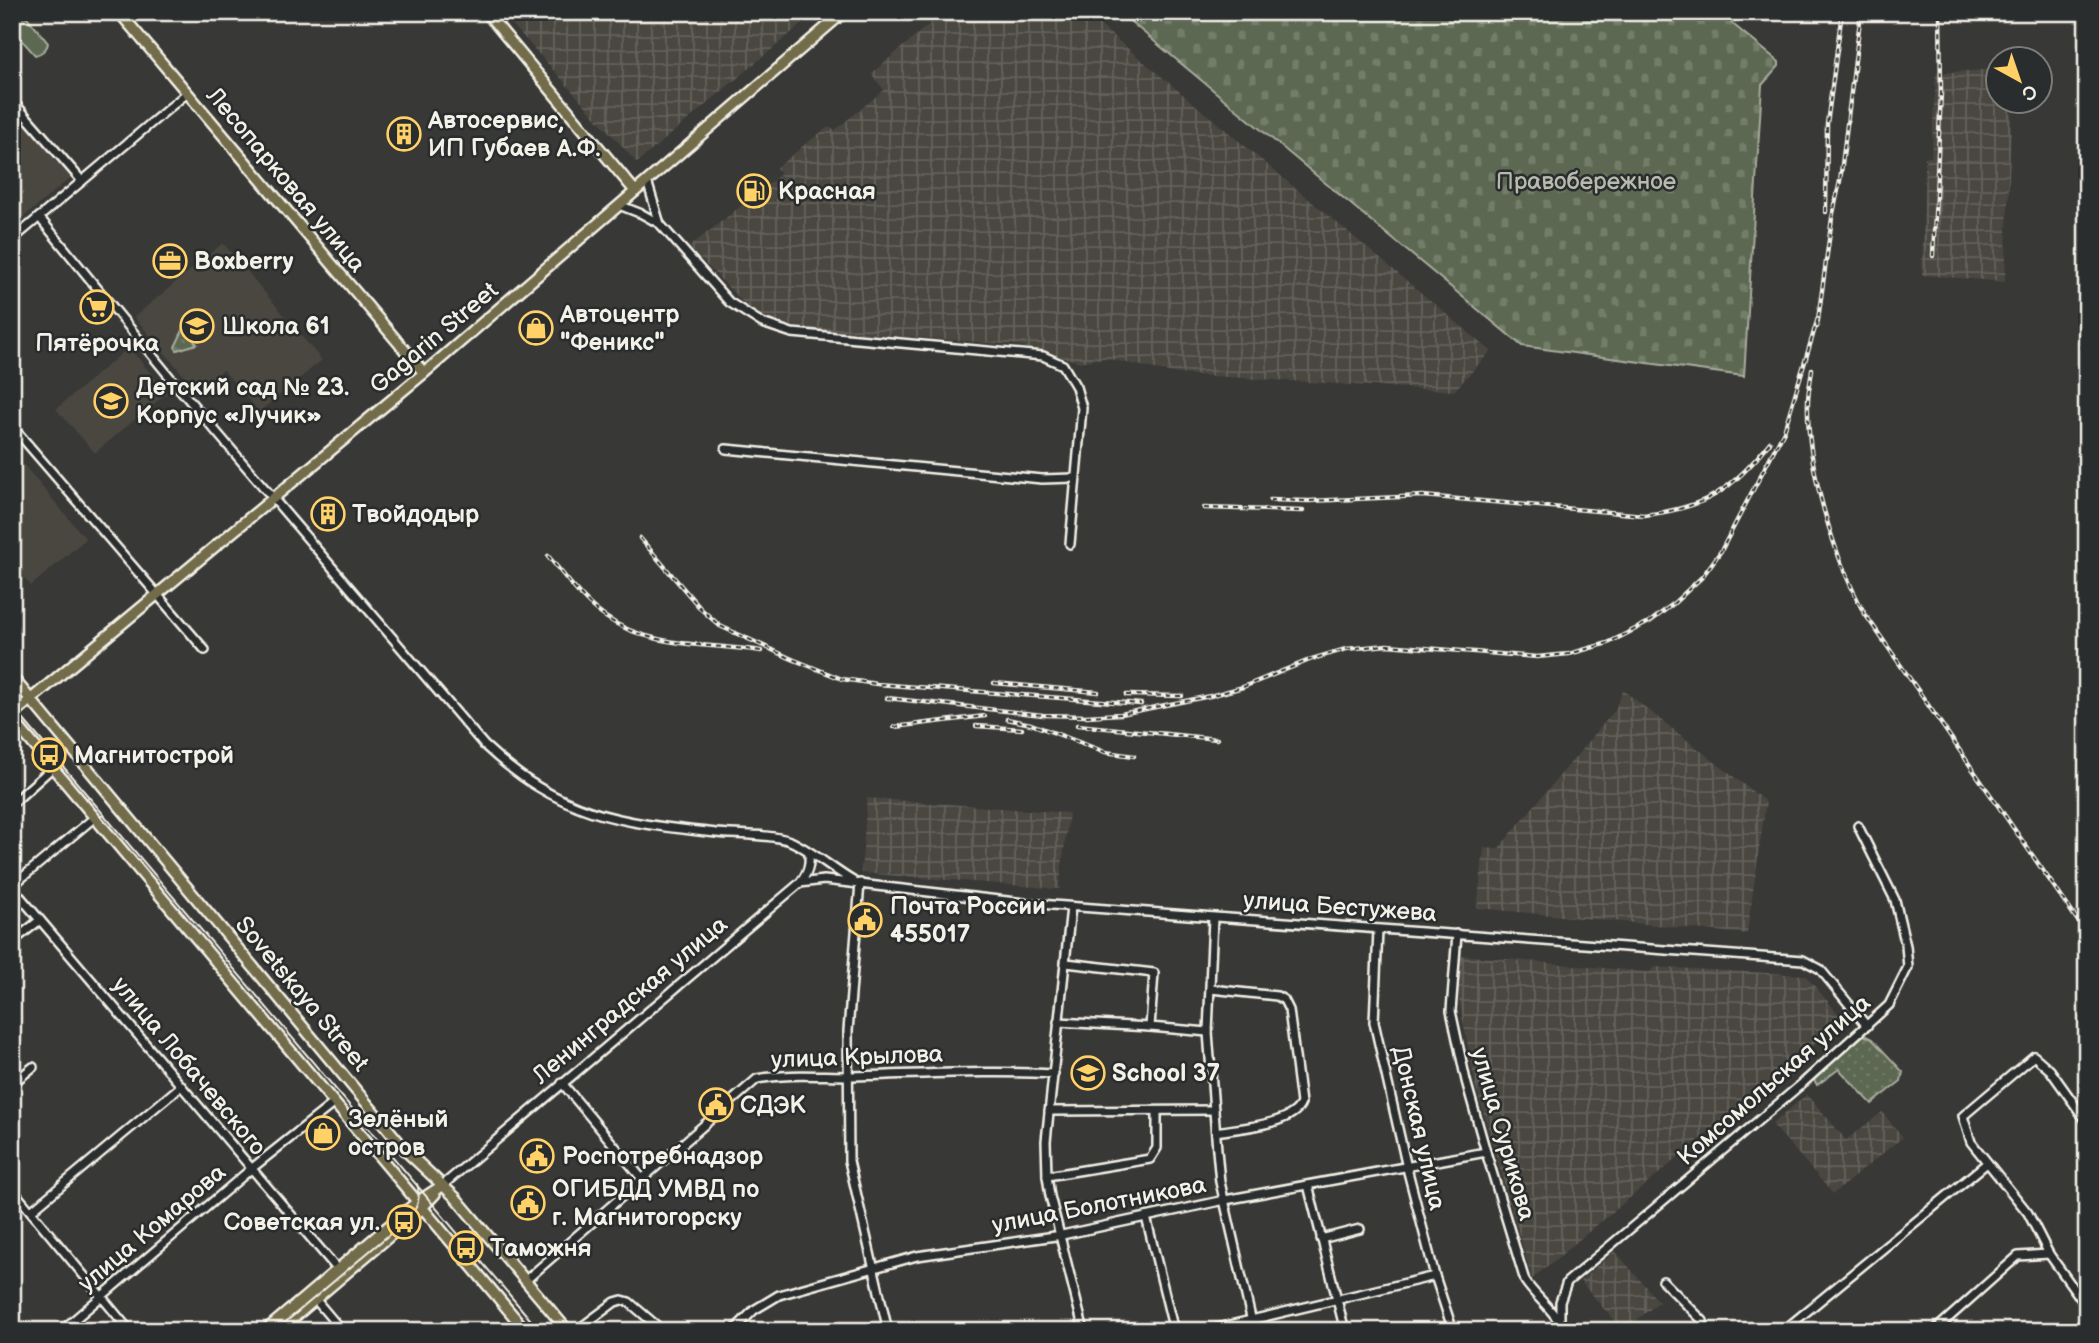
<svg xmlns="http://www.w3.org/2000/svg" width="2099" height="1343" font-family="'Balsamiq Sans',sans-serif">
	<style>
		.built { fill: #494640 }
		.industrial { fill: url(#industrial-grid) }
		.grass { fill: url(#grass-dots); stroke: #a8ac9c; stroke-width: 2 }
		.cemetery { fill: url(#cemetery-stones); stroke: #a8ac9c; stroke-width: 2 }
		.pitch { fill: #5b6851; stroke: #a8ac9c; stroke-width: 2 }
		.lines { fill: none; stroke-linecap: round; stroke-linejoin: round }
		.minor-casing { stroke: #f4f1e8; stroke-width: 12 }
		.major-casing { stroke: #f4f1e8; stroke-width: 14 }
		.minor { stroke: #2a2d2e; stroke-width: 7 }
		.major { stroke: #726c4b; stroke-width: 9 }
		.tram { stroke: #f4f1e8; stroke-width: 2 }
		.rail-casing { stroke: #f4f1e8; stroke-width: 4.5 }
		.rail { stroke: #2a2d2e; stroke-width: 2; stroke-dasharray: 5; stroke-linecap: butt }
		.labels { text-anchor: middle; dominant-baseline: central; stroke-width: 5; stroke-linejoin: round; paint-order: stroke }
		.poi-label { font-size: 24px; font-weight: bold; fill: #f4f1e8; stroke: #2a2d2e; text-anchor: start }
		.street-label { font-size: 24px; fill: #f4f1e8; stroke: #2a2d2e }
		.park-label { font-size: 24px; fill: #b7baac; stroke: #2a2d2e }
	</style>
	<defs>
		<pattern id="industrial-grid" width="8" height="8" patternUnits="userSpaceOnUse" patternTransform="scale(1.75)"><rect width="8" height="8" fill="#494640"/><path d="M0 4h8M4 0v8" fill="none" stroke="#64615c"/></pattern>
		<pattern id="grass-dots" width="8" height="8" patternUnits="userSpaceOnUse" patternTransform="scale(1.75)"><rect width="8" height="8" fill="#5b6851"/><path d="M2 2h.1M6 6h.1" fill="none" stroke="#737e6a" stroke-width="1.8" stroke-linecap="round"/></pattern>
		<pattern id="cemetery-stones" width="16" height="16" patternUnits="userSpaceOnUse" patternTransform="scale(1.75)"><rect width="16" height="16" fill="#5b6851"/><path d="M2 7V4a2 2 0 0 1 4 0v3zM10 15v-3a2 2 0 0 1 4 0v3z" fill="#737e6a"/></pattern>
	</defs>
	<rect width="100%" height="100%" fill="#383836"/>
	<filter id="ink" filterUnits="userSpaceOnUse"><feTurbulence type="fractalNoise" baseFrequency=".0143" numOctaves="2"/><feDisplacementMap in="SourceGraphic" scale="14" xChannelSelector="R" yChannelSelector="G"/><feConvolveMatrix kernelMatrix="1 2 1 2 8 2 1 2 1" color-interpolation-filters="sRGB"/></filter>
	<g filter="url(#ink)">
		<!-- built -->
		<g class="built">
			<polygon points="12,104 74,175 12,227"/>
			<polygon points="223,243 322,360 259,412 223,370 197,391 134,317"/>
			<polygon points="129,347 167,393 95,453 56,409"/>
			<polygon points="12,451 86,539 31,586 12,564"/>
		</g>
		<!-- industrial -->
		<g class="industrial">
			<polygon points="501,12 816,12 637,163"/>
			<polygon points="943,12 1084,12 1491,351 1454,391 1178,374 1104,358 1080,362 1016,345 808,329 759,319 689,247 781,174 776,168 808,142 828,127 835,130 884,90 871,74"/>
			<polygon points="1997,69 1997,102 2012,102 2005,282 1922,275 1925,157 1931,157 1936,73"/>
			<polygon points="1623,690 1766,802 1747,934 1477,908 1484,848 1498,849 1615,710"/>
			<polygon points="867,798 1069,813 1059,889 861,873"/>
			<polygon points="1460,955 1649,972 1655,967 1805,975 1844,1020 1532,1279 1475,1084 1458,995"/>
			<polygon points="1807,1094 1846,1140 1882,1112 1903,1137 1833,1194 1772,1124"/>
			<polygon points="1615,1251 1659,1302 1623,1331 1580,1281"/>
		</g>
		<!-- grass -->
		<g class="grass">
			<polygon points="184,328 197,344 177,350 175,347"/>
			<polygon points="1864,1035 1872,1039 1903,1072 1901,1081 1872,1104 1839,1069 1817,1085 1813,1078"/>
		</g>
		<!-- cemetery -->
		<polygon class="cemetery" points="1119,12 1718,12 1779,62 1779,66 1762,85 1744,376 1522,346"/>
		<!-- pitch -->
		<path class="pitch" d="M 21,16 L 27,17 L 48,43 C 47,49 41,54 35,55 L 12,29 L 13,22 Z"/>
		<g class="lines">
			<defs>
				<g id="minor">
					<polyline points="12,100 82,181"/>
					<polyline points="647,181 660,224 729,302 762,323 792,333 1043,356 1063,365 1076,387 1082,408 1070,544"/>
					<polyline points="619,205 642,214 660,224"/>
					<path d="M 39,217 L 178,387 L 484,745 C 560,816 617,822 716,833 C 736,835 773,834 790,841 C 808,848 834,870 853,881"/>
					<polyline points="12,240 187,93"/>
					<polyline points="12,426 205,650"/>
					<polyline points="726,449 1042,479 1074,478"/>
					<polyline points="12,804 53,767"/>
					<path d="M 800,883 C 808,873 810,865 809,853"/>
					<polyline points="860,883 848,1031 849,1161 888,1331"/>
					<polyline points="12,886 95,817"/>
					<polyline points="12,887 338,1270"/>
					<polyline points="1071,907 1046,1141 1047,1176 1050,1196 1084,1331"/>
					<polyline points="1213,918 1208,1032 1217,1150 1220,1182 1254,1331"/>
					<polyline points="1378,930 1374,1022 1407,1168 1435,1276 1453,1331"/>
					<path d="M 1457,934 L 1451,1011 L 1466,1081 L 1486,1152 L 1525,1281 C 1536,1298 1557,1312 1563,1331"/>
					<polyline points="12,942 40,920"/>
					<polyline points="1066,963 1154,973 1150,1027 1208,1032"/>
					<path d="M 1211,989 L 1277,996 L 1284,1000 L 1289,1010 L 1301,1103 C 1293,1125 1238,1128 1216,1132"/>
					<polyline points="1058,1022 1150,1027"/>
					<polyline points="562,1083 643,1180"/>
					<polyline points="12,1084 33,1067"/>
					<polyline points="1049,1111 1214,1110"/>
					<polyline points="2087,1122 2050,1070 2034,1056 1963,1116 1971,1142 2028,1213 2049,1254 2087,1307"/>
					<polyline points="1047,1176 1150,1159 1157,1148 1157,1112"/>
					<polyline points="443,1185 800,883 824,880 1025,903 1803,960 1820,969 1867,1026"/>
					<polyline points="1308,1185 1345,1331"/>
					<polyline points="12,1189 130,1331"/>
					<polyline points="31,1211 181,1086"/>
					<polyline points="1146,1217 1174,1331"/>
					<polyline points="1321,1239 1360,1229"/>
					<path d="M 526,1280 L 757,1079 C 788,1073 818,1076 849,1076 C 917,1075 985,1070 1054,1074"/>
					<polyline points="1663,1281 1703,1321"/>
					<polyline points="315,1299 342,1331"/>
					<polyline points="1560,1323 1560,1302 1567,1282 1804,1082 1889,1005 1908,967 1906,946 1895,900 1858,826"/>
					<polyline points="61,1331 251,1169 334,1103"/>
					<polyline points="576,1331 615,1302 622,1300 629,1302 663,1331"/>
					<polyline points="733,1331 754,1310 779,1295 917,1256 1062,1235 1225,1200 1486,1152"/>
					<polyline points="1205,1331 1435,1276"/>
					<polyline points="1783,1331 1987,1163"/>
					<polyline points="1934,1331 2018,1256 2049,1254"/>
				</g>
				<g id="major">
					<polyline points="119,12 424,373"/>
					<polyline points="486,12 635,191"/>
					<polyline points="12,677 408,1153 455,1197 568,1331"/>
					<polyline points="12,715 424,373 844,12"/>
					<polyline points="12,719 526,1331"/>
					<polyline points="265,1331 417,1202 443,1185"/>
					<polyline points="278,1331 419,1211 435,1194"/>
				</g>
			</defs>
			<!-- minor casing -->
			<use href="#minor" class="minor-casing"/>
			<!-- major casing -->
			<use href="#major" class="major-casing"/>
			<!-- minor -->
			<use href="#minor" class="minor"/>
			<!-- major -->
			<use href="#major" class="major"/>
			<!-- tram -->
			<g class="tram">
				<polyline points="12,706 540,1331"/>
				<path d="M 275,1331 L 410,1217 C 418,1207 421,1196 417,1184"/>
			</g>
			<defs>
				<g id="rail">
					<polyline points="1826,212 1827,124 1842,12"/>
					<polyline points="1933,256 1941,93 1940,12"/>
					<polyline points="1817,327 1832,218 1840,181 1861,12"/>
					<path d="M 1812,369 C 1811,380 1808,391 1808,401 C 1806,465 1834,559 1865,614 L 2087,934"/>
					<path d="M 1270,500 L 1309,501 L 1423,496 L 1644,515 C 1705,508 1732,491 1770,442"/>
					<polyline points="1204,508 1303,511"/>
					<polyline points="640,538 701,609 720,626 792,659 842,679 877,684 1141,704"/>
					<path d="M 548,556 C 565,576 582,601 604,616 C 650,649 708,643 761,651"/>
					<polyline points="994,683 1098,692"/>
					<polyline points="1126,695 1182,696"/>
					<polyline points="887,698 1043,715 1086,716 1121,714 1210,696 1243,687 1312,659 1346,649 1387,645 1537,657 1569,654 1608,643 1651,621 1673,604 1702,577 1721,551 1784,431 1818,318"/>
					<polyline points="1007,719 1031,724 1105,752 1134,756"/>
					<polyline points="1077,725 1217,739"/>
					<polyline points="976,726 1022,729"/>
					<polyline points="894,727 985,716"/>
				</g>
			</defs>
			<!-- rail casing -->
			<use href="#rail" class="rail-casing"/>
			<!-- rail -->
			<use href="#rail" class="rail"/>
		</g>
	</g>
	<!-- icons -->
	<defs>
		<symbol id="building-ring" viewBox="-11 -11 22 22"><circle r="9.5" fill="#2a2d2e" stroke="#ffd166" stroke-width="1.5"/><path d="M-4-6H4V6H1V3H-1V6H-4ZM-2.5-4.3h1.7v1.8h-1.7ZM.8-4.3h1.7v1.8H.8ZM-2.5-1h1.7V.8h-1.7ZM.8-1h1.7V.8H.8Z" fill="#ffd166"/></symbol>
		<symbol id="fuel-ring" viewBox="-11 -11 22 22"><circle r="9.5" fill="#2a2d2e" stroke="#ffd166" stroke-width="1.5"/><path d="M-5.5-6h7V0h2V4h1.3V-2.5L3-4.5l.8-.8L6-3V5H2.5V1h-1V6h-7ZM-4.2-4.7v3.2H.2V-4.7Z" fill="#ffd166"/></symbol>
		<symbol id="office-ring" viewBox="-11 -11 22 22"><circle r="9.5" fill="#2a2d2e" stroke="#ffd166" stroke-width="1.5"/><path d="M-6-3h4V-5.5h4V-3h4V5H-6ZM-1-4.5V-3h2v-1.5ZM-6 0V1H6V0Z" fill="#ffd166"/></symbol>
		<symbol id="supermarket-ring" viewBox="-11 -11 22 22"><circle r="9.5" fill="#2a2d2e" stroke="#ffd166" stroke-width="1.5"/><path d="M-6-5.5h2.5l.6 2H6L4.5 2H-2.5L-4.4-4H-6ZM-1.5 3.2a1.3 1.3 0 1 0 .1 0ZM3 3.2a1.3 1.3 0 1 0 .1 0Z" fill="#ffd166"/></symbol>
		<symbol id="school-ring" viewBox="-11 -11 22 22"><circle r="9.5" fill="#2a2d2e" stroke="#ffd166" stroke-width="1.5"/><path d="M0-5L7-2L0 1L-7-2ZM-4 1L0 2.5L4 1V4Q0 6-4 4Z" fill="#ffd166"/></symbol>
		<symbol id="shop-ring" viewBox="-11 -11 22 22"><circle r="9.5" fill="#2a2d2e" stroke="#ffd166" stroke-width="1.5"/><path d="M-5-2.5h2.3a2.7 3.5 0 0 1 5.4 0H5L5.5 6h-11ZM-1.5-2.5h3a1.5 2.3 0 0 0-3 0Z" fill="#ffd166"/></symbol>
		<symbol id="bus-ring" viewBox="-11 -11 22 22"><circle r="9.5" fill="#2a2d2e" stroke="#ffd166" stroke-width="1.5"/><path d="M-5-6H5V4H4V6H2V4H-2V6H-4V4H-5ZM-3.5-4V0h7V-4ZM-3.5 1.2v1.5H-2V1.2ZM2 1.2v1.5H3.5V1.2Z" fill="#ffd166"/></symbol>
		<symbol id="civic-ring" viewBox="-11 -11 22 22"><circle r="9.5" fill="#2a2d2e" stroke="#ffd166" stroke-width="1.5"/><path d="M-.6-6.5H3V-4.5H.6V-3L4-1V1h2V6H-6V1h2V-1L-.6-3ZM-1.2 2.5V6h2.4V2.5Z" fill="#ffd166"/></symbol>
	</defs>
	<g fill-rule="evenodd">
		<use href="#building-ring" x="385" y="115" width="38" height="38"/>
		<use href="#fuel-ring" x="735" y="172" width="38" height="38"/>
		<use href="#office-ring" x="151" y="242" width="38" height="38"/>
		<use href="#supermarket-ring" x="78" y="288" width="38" height="38"/>
		<use href="#school-ring" x="178" y="307" width="38" height="38"/>
		<use href="#shop-ring" x="517" y="309" width="38" height="38"/>
		<use href="#school-ring" x="92" y="382" width="38" height="38"/>
		<use href="#building-ring" x="309" y="495" width="38" height="38"/>
		<use href="#bus-ring" x="30" y="736" width="38" height="38"/>
		<use href="#civic-ring" x="846" y="901" width="38" height="38"/>
		<use href="#school-ring" x="1069" y="1054" width="38" height="38"/>
		<use href="#civic-ring" x="697" y="1086" width="38" height="38"/>
		<use href="#shop-ring" x="304" y="1114" width="38" height="38"/>
		<use href="#civic-ring" x="518" y="1137" width="38" height="38"/>
		<use href="#civic-ring" x="509" y="1184" width="38" height="38"/>
		<use href="#bus-ring" x="385" y="1203" width="38" height="38"/>
		<use href="#bus-ring" x="447" y="1229" width="38" height="38"/>
	</g>
	<g class="labels">
		<!-- poi labels -->
		<g class="poi-label">
			<text x="428" y="120">Автосервис,<tspan x="428" dy="28">ИП Губаев А.Ф.</tspan></text>
			<text x="778" y="191">Красная</text>
			<text x="194" y="261">Boxberry</text>
			<text x="560" y="314">Автоцентр<tspan x="560" dy="28">"Феникс"</tspan></text>
			<text x="222" y="326">Школа 61</text>
			<text x="97" y="343" text-anchor="middle">Пятёрочка</text>
			<text x="136" y="387">Детский сад № 23.<tspan x="136" dy="28">Корпус «Лучик»</tspan></text>
			<text x="352" y="514">Твойдодыр</text>
			<text x="74" y="755">Магнитострой</text>
			<text x="890" y="906">Почта России<tspan x="890" dy="28">455017</tspan></text>
			<text x="1112" y="1073">School 37</text>
			<text x="740" y="1105">СДЭК</text>
			<text x="348" y="1119">Зелёный<tspan x="348" dy="28">остров</tspan></text>
			<text x="562" y="1156">Роспотребнадзор</text>
			<text x="552" y="1189">ОГИБДД УМВД по<tspan x="552" dy="28">г. Магнитогорску</tspan></text>
			<text x="380" y="1222" text-anchor="end">Советская ул.</text>
			<text x="490" y="1248">Таможня</text>
		</g>
		<!-- street labels -->
		<g class="street-label">
			<text transform="translate(286 180) rotate(50)">Лесопарковая улица</text>
			<text transform="translate(434 338) rotate(-40)">Gagarin Street</text>
			<text transform="translate(1340 907) rotate(4)">улица Бестужева</text>
			<text transform="translate(302 994) rotate(50)">Sovetskaya Street</text>
			<text transform="translate(630 1000) rotate(-40)">Ленинградская улица</text>
			<text transform="translate(857 1057) rotate(-2)">улица Крылова</text>
			<text transform="translate(189 1066) rotate(50)">улица Лобачевского</text>
			<text transform="translate(1774 1080) rotate(-41)">Комсомольская улица</text>
			<text transform="translate(1419 1128) rotate(77)">Донская улица</text>
			<text transform="translate(1503 1134) rotate(74)">улица Сурикова</text>
			<text transform="translate(1099 1205) rotate(-11)">улица Болотникова</text>
			<text transform="translate(152 1228) rotate(-40)">улица Комарова</text>
		</g>
		<!-- park labels -->
		<g class="park-label">
			<text x="1586" y="181">Правобережное</text>
		</g>
	</g>
	<!-- margin -->
	<rect width="2099" height="1343" fill="none" stroke="#2a2d2e" stroke-width="42"/>
	<rect x="21" y="21" width="2057" height="1301" fill="none" stroke="#f4f1e8" stroke-width="2.5" filter="url(#ink)"/>
	<!-- north arrow -->
	<g transform="translate(2019 80) rotate(140)"><circle r="33" fill="#2a2d2e" stroke="#7b7b78" stroke-width="2"/>
	<path d="M0-5L12 26L0 18L-12 26Z" fill="#ffd166"/>
	<text y="-10" font-size="19" font-weight="bold" text-anchor="middle" fill="#f4f1e8">С</text>
	</g>
</svg>
